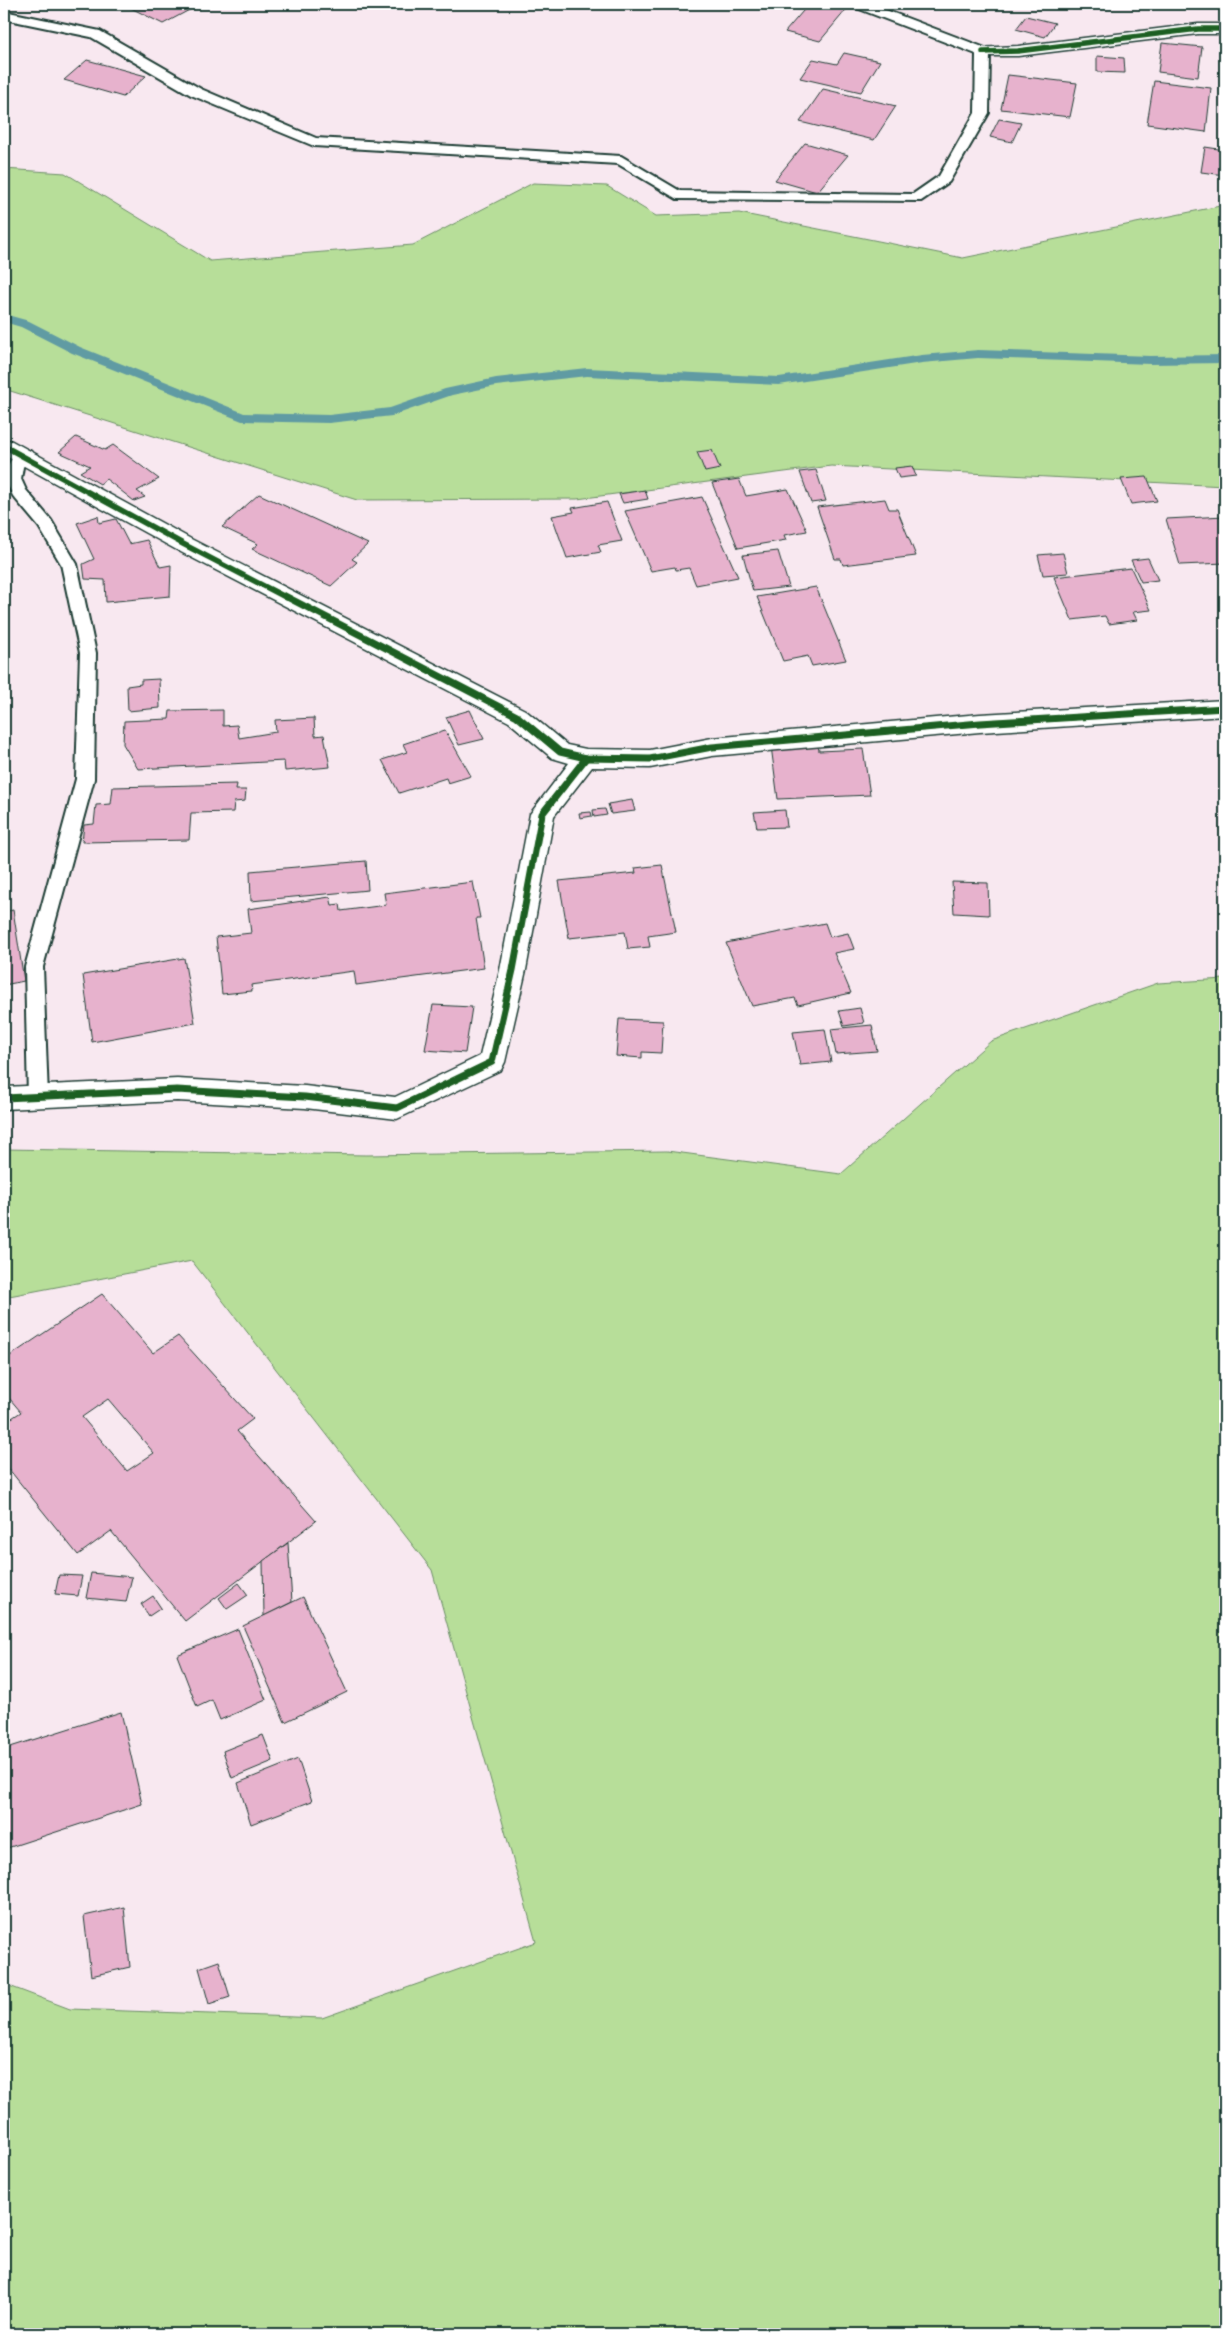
<svg xmlns="http://www.w3.org/2000/svg" width="1229" height="2338" font-family="'Gochi Hand',sans-serif">
	<style>
		.green { fill: #b7de99; stroke: #6b8e66 }
		.lines { fill: none; stroke-linecap: round; stroke-linejoin: round }
		.stream { fill: #619ba3; fill-rule: evenodd }
		.building { fill: #e7b2cd; stroke: #1f3d34; fill-rule: evenodd }
		.lane-casing { stroke: #1f3d34; stroke-width: 4 }
		.street-casing { stroke: #1f3d34; stroke-width: 3 }
		.lane { fill: #fff; fill-rule: evenodd }
		.street { fill: #fff; fill-rule: evenodd }
		.cycleway-far1-casing { stroke: #fff; stroke-width: 8 }
		.cycleway-casing { stroke: #fff; stroke-width: 10 }
		.cycleway-far1 { stroke: #1b5e20; stroke-width: 5.5 }
		.cycleway { stroke: #1b5e20; stroke-width: 7 }
	</style>
	<rect width="100%" height="100%" fill="#f8e8f0"/>
	<filter id="ink" filterUnits="userSpaceOnUse"><feTurbulence type="fractalNoise" baseFrequency=".02" numOctaves="2"/><feDisplacementMap in="SourceGraphic" scale="10" xChannelSelector="R" yChannelSelector="G"/><feConvolveMatrix kernelMatrix="1 2 1 2 8 2 1 2 1" color-interpolation-filters="sRGB"/></filter>
	<g filter="url(#ink)">
		<!-- green -->
		<g class="green">
			<polygon points="4,169 65,173 210,261 413,245 533,183 607,186 656,216 739,213 963,258 1225,205 1225,486 831,466 577,499 357,500 4,389"/>
			<polygon points="1225,979 1225,2334 4,2334 4,1984 70,2009 322,2018 536,1942 432,1570 192,1261 4,1297 4,1149 366,1155 667,1151 841,1174 991,1041 1158,983"/>
		</g>
		<g class="lines">
			<!-- stream -->
			<polygon class="stream" points="4,314 29,321 80,347 244,413 329,415 390,408 445,389 496,378 587,368 779,377 922,355 978,350 1150,356 1225,355 1225,363 1150,364 978,358 922,363 779,385 587,376 496,386 452,395 392,416 329,423 242,421 72,353 21,327 4,322"/>
		</g>
		<!-- building -->
		<g class="building">
			<polygon points="123,4 189,4 195,7 163,24"/>
			<polygon points="809,4 824,4 846,10 820,41 785,32"/>
			<polygon points="1026,16 1055,23 1045,37 1016,29"/>
			<polygon points="1162,43 1202,47 1198,77 1158,72"/>
			<polygon points="844,53 880,61 861,92 800,78 813,59 837,64"/>
			<polygon points="1097,56 1124,58 1125,73 1097,72"/>
			<polygon points="87,60 146,76 123,97 64,80"/>
			<polygon points="1008,75 1077,83 1070,117 1001,109"/>
			<polygon points="1154,81 1211,88 1206,132 1147,124"/>
			<polygon points="823,89 896,106 874,140 800,122"/>
			<polygon points="999,119 1021,123 1012,142 990,137"/>
			<polygon points="805,143 848,155 817,192 775,180"/>
			<polygon points="1205,147 1225,150 1225,175 1201,172"/>
			<polygon points="76,437 105,450 113,445 159,479 137,491 145,497 134,501 106,479 100,484 80,472 90,466 59,452"/>
			<polygon points="712,450 720,469 705,472 697,452"/>
			<polygon points="912,466 916,476 899,478 895,468"/>
			<polygon points="816,470 826,501 811,503 800,472"/>
			<polygon points="1147,477 1157,501 1131,504 1121,479"/>
			<polygon points="739,479 746,496 788,489 807,531 784,535 786,540 738,548 712,483"/>
			<polygon points="645,490 648,499 623,503 619,494"/>
			<polygon points="259,494 368,544 352,559 357,562 331,586 252,549 258,544 222,527"/>
			<polygon points="702,497 738,577 696,585 689,568 676,570 675,567 651,571 625,511"/>
			<polygon points="885,499 889,509 897,509 916,556 843,565 841,559 835,559 817,507"/>
			<polygon points="607,502 622,541 598,545 601,552 567,558 552,516 574,512 572,508"/>
			<polygon points="98,516 99,523 116,519 129,544 147,540 160,567 171,565 170,596 106,602 105,580 85,579 83,564 94,559 77,523"/>
			<polygon points="1225,516 1225,563 1180,565 1166,519"/>
			<polygon points="778,551 789,587 753,591 743,555"/>
			<polygon points="1063,553 1068,573 1043,575 1038,555"/>
			<polygon points="1148,558 1158,580 1141,582 1131,560"/>
			<polygon points="1131,568 1151,610 1133,612 1137,620 1109,624 1105,616 1072,620 1054,577"/>
			<polygon points="816,587 846,660 812,666 808,656 783,661 757,597"/>
			<polygon points="159,679 160,708 128,711 127,686 141,684 141,680"/>
			<polygon points="223,710 223,726 237,725 239,738 276,732 275,720 314,718 315,736 324,735 330,767 285,771 284,761 138,769 123,744 124,721 169,719 170,711"/>
			<polygon points="470,710 484,739 459,745 446,717"/>
			<polygon points="445,730 471,776 448,783 446,778 399,793 382,760 407,752 403,744"/>
			<polygon points="818,744 819,751 863,749 870,795 778,799 771,746"/>
			<polygon points="237,784 236,790 246,790 245,801 234,802 233,812 191,813 189,840 82,842 84,825 94,824 96,805 111,804 113,787"/>
			<polygon points="632,800 635,811 611,814 608,804"/>
			<polygon points="605,809 607,815 594,817 593,810"/>
			<polygon points="785,810 787,827 757,828 754,812"/>
			<polygon points="591,812 592,816 580,818 579,813"/>
			<polygon points="366,861 368,890 251,901 250,871"/>
			<polygon points="662,865 676,932 648,936 650,947 628,949 625,932 569,938 559,881 636,873 635,868"/>
			<polygon points="473,882 480,918 476,918 484,968 356,985 354,971 251,985 252,991 222,994 216,937 251,933 248,909 330,897 332,905 340,904 341,911 386,905 384,893"/>
			<polygon points="952,882 988,883 989,915 954,913"/>
			<polygon points="13,910 24,981 4,985 4,912"/>
			<polygon points="825,923 830,937 848,933 854,949 834,953 851,993 798,1005 795,998 752,1006 726,943"/>
			<polygon points="184,958 195,1023 92,1042 83,975"/>
			<polygon points="433,1005 472,1007 465,1053 425,1050"/>
			<polygon points="860,1008 864,1023 844,1026 839,1011"/>
			<polygon points="619,1019 663,1021 661,1053 642,1052 642,1058 616,1056"/>
			<polygon points="872,1025 877,1051 836,1054 831,1029"/>
			<polygon points="825,1029 831,1062 800,1065 793,1032"/>
			<path d="M 102,1294 L 153,1353 L 178,1336 L 253,1419 L 237,1431 L 316,1521 L 185,1621 L 111,1531 L 78,1555 L 4,1463 L 4,1423 L 21,1412 L 4,1392 L 4,1360 ZM 108,1399 L 154,1453 L 127,1471 L 82,1417 Z"/>
			<polygon points="288,1543 292,1602 264,1616 263,1561"/>
			<polygon points="91,1573 132,1577 126,1602 86,1598"/>
			<polygon points="59,1575 82,1576 78,1596 55,1594"/>
			<polygon points="239,1583 248,1595 227,1609 219,1598"/>
			<polygon points="153,1596 161,1608 149,1616 141,1604"/>
			<polygon points="303,1597 347,1692 285,1722 243,1626"/>
			<polygon points="238,1629 266,1700 220,1720 212,1700 197,1707 177,1655"/>
			<polygon points="121,1712 142,1804 4,1849 4,1749"/>
			<polygon points="263,1735 273,1761 232,1778 223,1751"/>
			<polygon points="298,1759 312,1801 251,1824 238,1783"/>
			<polygon points="124,1907 130,1967 91,1976 84,1916"/>
			<polygon points="219,1961 230,1997 209,2004 199,1968"/>
		</g>
		<g class="lines">
			<defs>
				<g id="lane">
					<polygon points="853,4 870,4 988,49 990,52 989,113 949,182 921,201 677,199 618,164 314,146 191,95 91,37 4,19 4,11 100,31 201,89 316,138 621,156 680,191 913,194 939,176 975,113 976,54 854,7"/>
					<path d="M 24,450 L 30,451 L 32,455 L 23,467 L 21,479 L 26,490 L 51,520 L 77,564 L 96,653 L 94,779 L 43,967 L 48,1097 L 45,1103 L 38,1105 L 31,1103 L 28,1097 L 25,967 L 76,779 L 80,653 L 61,564 L 39,527 L 13,496 L 5,479 C 7,467 11,453 24,450 Z"/>
				</g>
				<g id="street">
					<polygon points="1198,24 1225,24 1225,34 1198,34 1018,56 977,56 974,52 977,48 1018,46"/>
					<polygon points="4,439 12,441 191,539 525,710 567,745 586,749 650,750 712,738 980,714 1225,700 1225,716 980,732 712,756 650,768 592,767 554,816 526,970 505,1062 501,1070 397,1119 305,1108 177,1101 4,1109 4,1087 177,1079 305,1086 395,1097 480,1056 500,970 530,814 569,763 552,758 509,722 175,549 4,455"/>
				</g>
			</defs>
			<!-- lane casing -->
			<use href="#lane" class="lane-casing"/>
			<!-- street casing -->
			<use href="#street" class="street-casing"/>
			<!-- lane -->
			<use href="#lane" class="lane"/>
			<!-- street -->
			<use href="#street" class="street"/>
			<defs>
				<g id="cycleway-far1">
					<polyline points="983,52 1018,51 1198,29 1225,29"/>
					<polyline points="4,446 183,544 287,598"/>
				</g>
				<g id="cycleway">
					<polyline points="285,596 517,716 560,752 586,758 650,759 712,747 980,723 1225,708"/>
					<polyline points="4,1098 177,1090 305,1097 397,1108 492,1062 513,970 542,814 586,758"/>
				</g>
			</defs>
			<!-- cycleway-far1 casing -->
			<use href="#cycleway-far1" class="cycleway-far1-casing"/>
			<!-- cycleway casing -->
			<use href="#cycleway" class="cycleway-casing"/>
			<!-- cycleway-far1 -->
			<use href="#cycleway-far1" class="cycleway-far1"/>
			<!-- cycleway -->
			<use href="#cycleway" class="cycleway"/>
		</g>
	</g>
	<!-- margin -->
	<rect width="1229" height="2338" fill="none" stroke="#fff" stroke-width="20"/>
	<rect x="10" y="10" width="1209" height="2318" fill="none" stroke="#1f3d34" stroke-width="2" filter="url(#ink)"/>
</svg>
